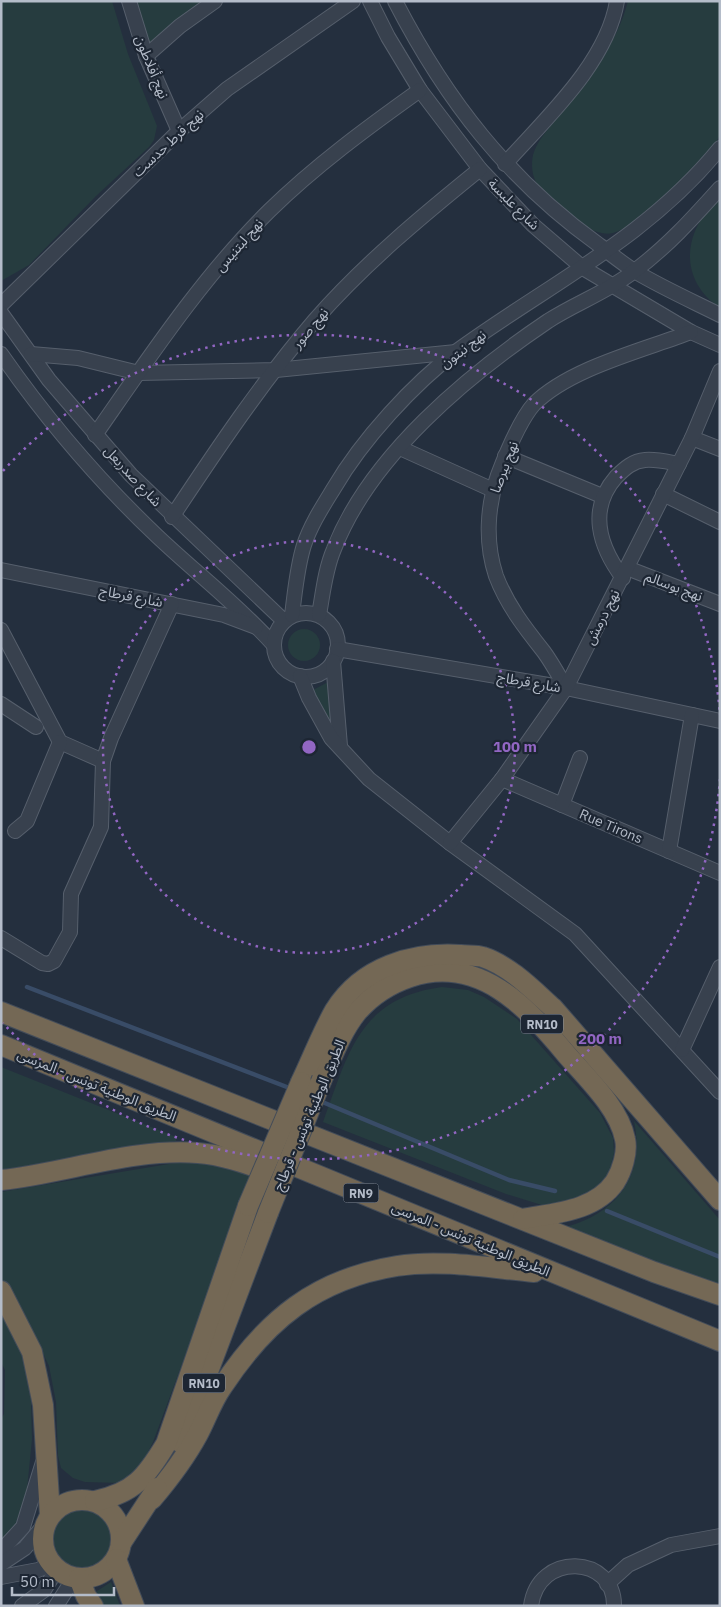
<svg xmlns="http://www.w3.org/2000/svg" width="721" height="1607" font-family="'IBM Plex Sans','Noto Sans Arabic',sans-serif">
	<style>
		.green { fill: #263c3f }
		.lines { fill: none; stroke-linecap: round; stroke-linejoin: round }
		.stream { stroke: #394c67; stroke-width: 4.5 }
		.minor-casing { stroke: #565f6c; stroke-width: 16 }
		.highway-casing { stroke: #434c59; stroke-width: 22 }
		.minor { stroke: #38414e; stroke-width: 14 }
		.highway { stroke: #746855; stroke-width: 20 }
		.highway-bridge-casing { stroke: #434c59; stroke-width: 22; stroke-linecap: butt }
		.highway-bridge { stroke: #746855; stroke-width: 20 }
		.ring { fill: none; stroke: #9266c3; stroke-width: 2.5; stroke-dasharray: 2.5 5 }
		.labels { text-anchor: middle; dominant-baseline: central; stroke-width: 4.5; stroke-linejoin: round; paint-order: stroke }
		.shield { fill: #1d2633; stroke: #878f9c; stroke-width: 1 }
		.shield-label { font-size: 12px; font-weight: bold; fill: #b4bcc9 }
		.street-label { font-size: 14px; fill: #b4bcc9; stroke: #1d2633 }
		.centre { fill: #9266c3; stroke: #1d2633; stroke-width: 2.5 }
		.ring-label { font-size: 15px; text-anchor: middle; font-weight: bold; fill: #9266c3; stroke: #1d2633; stroke-width: 4.5; stroke-linejoin: round; paint-order: stroke }
	</style>
	<rect width="100%" height="100%" fill="#242f3e"/>
	<!-- green -->
	<g class="green">
		<polygon points="1,1 112,1 128,54 157,126 154,140 149,147 96,196 29,265 1,281"/>
		<polygon points="130,1 205,1 144,47"/>
		<path d="M 628,1 L 720,1 C 720,37 720,72 720,107 C 720,116 721,130 719,137 C 708,160 637,228 613,233 C 590,239 550,202 537,184 C 532,176 531,164 533,155 C 537,140 551,126 560,114 C 587,78 617,45 628,1 Z"/>
		<path d="M 720,198 L 720,308 C 677,279 683,229 720,198 Z"/>
		<circle cx="304" cy="645" r="16"/>
		<polygon points="330,681 330,713 333,728 313,690"/>
		<path d="M 442,987 L 468,990 L 484,997 L 517,1019 L 600,1113 L 613,1138 L 614,1153 L 609,1174 L 602,1184 L 580,1199 L 545,1206 L 506,1194 L 323,1122 C 348,1054 359,998 442,987 Z"/>
		<polygon points="1,1067 176,1137 176,1141 1,1170"/>
		<path d="M 634,1121 L 720,1220 L 720,1289 L 567,1229 L 569,1226 C 620,1211 645,1173 634,1121 Z"/>
		<polygon points="195,1162 217,1164 253,1174 153,1442 144,1460 135,1472 120,1483 85,1482 73,1478 61,1468 58,1456 56,1402 49,1366 25,1315 1,1279 1,1192 175,1163"/>
		<polygon points="1,1312 22,1350 31,1401 32,1439 26,1499 13,1530 1,1544 1,1419 4,1414 5,1370 1,1362"/>
		<circle cx="81" cy="1538" r="30"/>
		<polygon points="111,1582 119,1603 121,1606 102,1606 91,1595"/>
	</g>
	<g class="lines">
		<!-- stream -->
		<g class="stream">
			<polyline points="27,987 292,1089"/>
			<polyline points="320,1101 509,1180 555,1191"/>
			<polyline points="607,1211 720,1257"/>
		</g>
		<defs>
			<g id="minor">
				<polyline points="129,1 146,56 179,131"/>
				<polyline points="370,1 388,37 420,90 480,169 533,225 583,268 691,332 720,345"/>
				<path d="M 395,1 C 446,100 508,180 599,245 C 611,254 623,264 636,272 C 663,288 692,301 720,315"/>
				<polyline points="146,56 180,26 215,1"/>
				<path d="M 505,164 C 545,119 607,63 617,1"/>
				<polyline points="1,305 179,131 227,89 353,1"/>
				<polyline points="1,313 49,380 131,475 284,621"/>
				<path d="M 1,354 C 47,420 99,481 157,536 C 196,573 237,604 273,644"/>
				<polyline points="31,354 78,358 139,373 276,370 456,352"/>
				<path d="M 95,435 C 148,359 203,276 269,211 C 315,166 368,127 420,90"/>
				<polyline points="692,438 720,449"/>
				<polyline points="400,448 493,490"/>
				<polyline points="505,456 602,496"/>
				<polyline points="663,494 720,522"/>
				<path d="M 172,517 C 217,449 262,382 315,320 C 364,264 422,216 480,169"/>
				<polyline points="627,568 720,604"/>
				<polyline points="1,570 224,615 256,627"/>
				<path d="M 623,578 C 599,546 588,509 616,477 C 625,468 633,461 645,460 C 657,459 668,462 679,464"/>
				<circle cx="306" cy="645" r="32"/>
				<path d="M 292,615 C 295,592 297,567 304,545 C 311,524 323,506 334,488 C 362,440 413,384 457,351 C 549,284 647,238 720,148"/>
				<path d="M 319,615 C 323,593 325,570 334,549 C 370,456 468,375 548,321 C 576,303 607,292 633,272 C 666,248 693,218 720,188"/>
				<polyline points="1,630 60,742 103,761"/>
				<polyline points="337,649 566,688 720,721"/>
				<polyline points="333,661 340,746"/>
				<polyline points="300,676 309,698 331,738 369,779 450,843 575,934 720,1092"/>
				<path d="M 566,688 C 559,676 552,663 544,652 C 525,628 507,605 496,576 C 485,543 487,507 498,475 C 506,454 519,421 534,404 C 570,368 644,350 691,332"/>
				<polyline points="1,704 36,727"/>
				<polyline points="502,779 720,873"/>
				<polyline points="562,805 580,758"/>
				<polyline points="15,831 27,821 60,742"/>
				<polyline points="450,843 502,779 566,688 692,438 720,371"/>
				<polyline points="669,851 692,715"/>
				<polyline points="1,938 42,963 48,964 54,961 70,932 71,894 101,827 103,761 111,738 172,604"/>
				<polyline points="682,1050 720,967"/>
				<polyline points="1,1551 23,1527 43,1462"/>
				<polyline points="1,1564 25,1548 45,1524"/>
				<polyline points="1,1577 38,1570 52,1564"/>
				<polyline points="607,1584 628,1565 671,1545 720,1536"/>
				<polyline points="22,1606 44,1590 57,1569"/>
				<polyline points="56,1606 74,1578"/>
				<path d="M 531,1606 C 538,1551 615,1555 614,1606"/>
			</g>
			<g id="highway">
				<polyline points="1,1012 654,1272 720,1295"/>
				<polyline points="1,1045 720,1341"/>
				<path d="M 322,1079 C 332,1057 341,1032 357,1012 C 371,996 389,984 410,977 C 479,954 527,1007 567,1055 C 587,1078 619,1108 625,1139 C 628,1152 622,1171 615,1182 C 595,1211 555,1213 523,1219"/>
				<path d="M 301,1082 C 312,1059 322,1033 335,1010 C 362,967 412,952 460,955 C 467,956 476,955 483,957 C 510,966 533,990 553,1008 L 720,1200"/>
				<path d="M 1,1180 C 66,1173 132,1148 198,1153 C 226,1155 253,1166 279,1175"/>
				<polyline points="1,1291 32,1352 43,1405 50,1515"/>
				<polyline points="181,1443 268,1213"/>
				<path d="M 152,1499 C 169,1479 185,1458 198,1434 C 206,1419 212,1401 222,1387 C 266,1320 316,1279 397,1266 C 441,1259 490,1268 534,1272"/>
				<circle cx="82" cy="1539" r="39"/>
				<path d="M 95,1501 C 134,1493 146,1477 166,1444 L 248,1206"/>
				<polyline points="121,1543 157,1488"/>
				<polyline points="116,1559 134,1606"/>
				<polyline points="79,1578 86,1596 93,1606"/>
			</g>
		</defs>
		<!-- minor casing -->
		<use href="#minor" class="minor-casing"/>
		<!-- highway casing -->
		<use href="#highway" class="highway-casing"/>
		<!-- minor -->
		<use href="#minor" class="minor"/>
		<!-- highway -->
		<use href="#highway" class="highway"/>
		<defs>
			<g id="highway-bridge">
				<polyline points="248,1206 301,1082"/>
				<polyline points="268,1213 322,1079"/>
			</g>
		</defs>
		<!-- highway-bridge casing -->
		<use href="#highway-bridge" class="highway-bridge-casing"/>
		<!-- highway-bridge -->
		<use href="#highway-bridge" class="highway-bridge"/>
	</g>
	<!-- distance rings -->
	<g class="ring">
		<circle cx="309" cy="747" r="206"/>
		<path d="M720 779A412 412 0 0 1 3 1023M3 471A412 412 0 0 1 720 715"/>
	</g>
	<g class="labels">
		<!-- shield labels -->
		<g class="shield">
			<rect x="521" y="1014.5" width="42" height="19" rx="4"/>
			<rect x="343.5" y="1183.5" width="35" height="19" rx="4"/>
			<rect x="183" y="1373.5" width="42" height="19" rx="4"/>
		</g>
		<g class="shield-label">
			<text x="542" y="1024">RN10</text>
			<text x="361" y="1193">RN9</text>
			<text x="204" y="1383">RN10</text>
		</g>
		<!-- street labels -->
		<g class="street-label">
			<text transform="translate(152 67) rotate(68)">نهج أفلاطون</text>
			<text transform="translate(168 143) rotate(-43)">نهج قرط حدست</text>
			<text transform="translate(514 204) rotate(45)">شارع عليسة</text>
			<text transform="translate(239 245) rotate(-49)">نهج لبتنيس</text>
			<text transform="translate(310 328) rotate(-50)">نهج صور</text>
			<text transform="translate(463 349) rotate(-37)">نهج نبتون</text>
			<text transform="translate(504 467) rotate(-69)">نهج بيرصا</text>
			<text transform="translate(133 476) rotate(47)">شارع صدربعل</text>
			<text transform="translate(674 586) rotate(21)">نهج بوسالم</text>
			<text transform="translate(131 596) rotate(11)">شارع قرطاج</text>
			<text transform="translate(602 617) rotate(-63)">نهج درمش</text>
			<text transform="translate(529 682) rotate(10)">شارع قرطاج</text>
			<text transform="translate(611 826) rotate(23)">Rue Tirons</text>
			<text transform="translate(97 1085) rotate(22)">الطريق الوطنية تونس - المرسى</text>
			<text transform="translate(309 1115) rotate(-67)">الطريق الوطنية تونس - قرطاج</text>
			<text transform="translate(471 1239) rotate(23)">الطريق الوطنية تونس - المرسى</text>
		</g>
	</g>
	<circle cx="309" cy="747" r="8" class="centre"/>
	<g class="ring-label">
		<text x="515" y="752">100 m</text>
		<text x="600" y="1044">200 m</text>
	</g>
	<!-- border -->
	<rect width="721" height="1607" fill="none" stroke="#b4bcc9" stroke-width="5"/>
	<!-- scale -->
	<path d="M12 1587v8h102v-8" fill="none" stroke="#b4bcc9" stroke-width="2.5"/>
	<text x="20" y="1587" font-size="15" fill="#b4bcc9" stroke="#1d2633" stroke-width="4" paint-order="stroke">50 m</text>
</svg>
